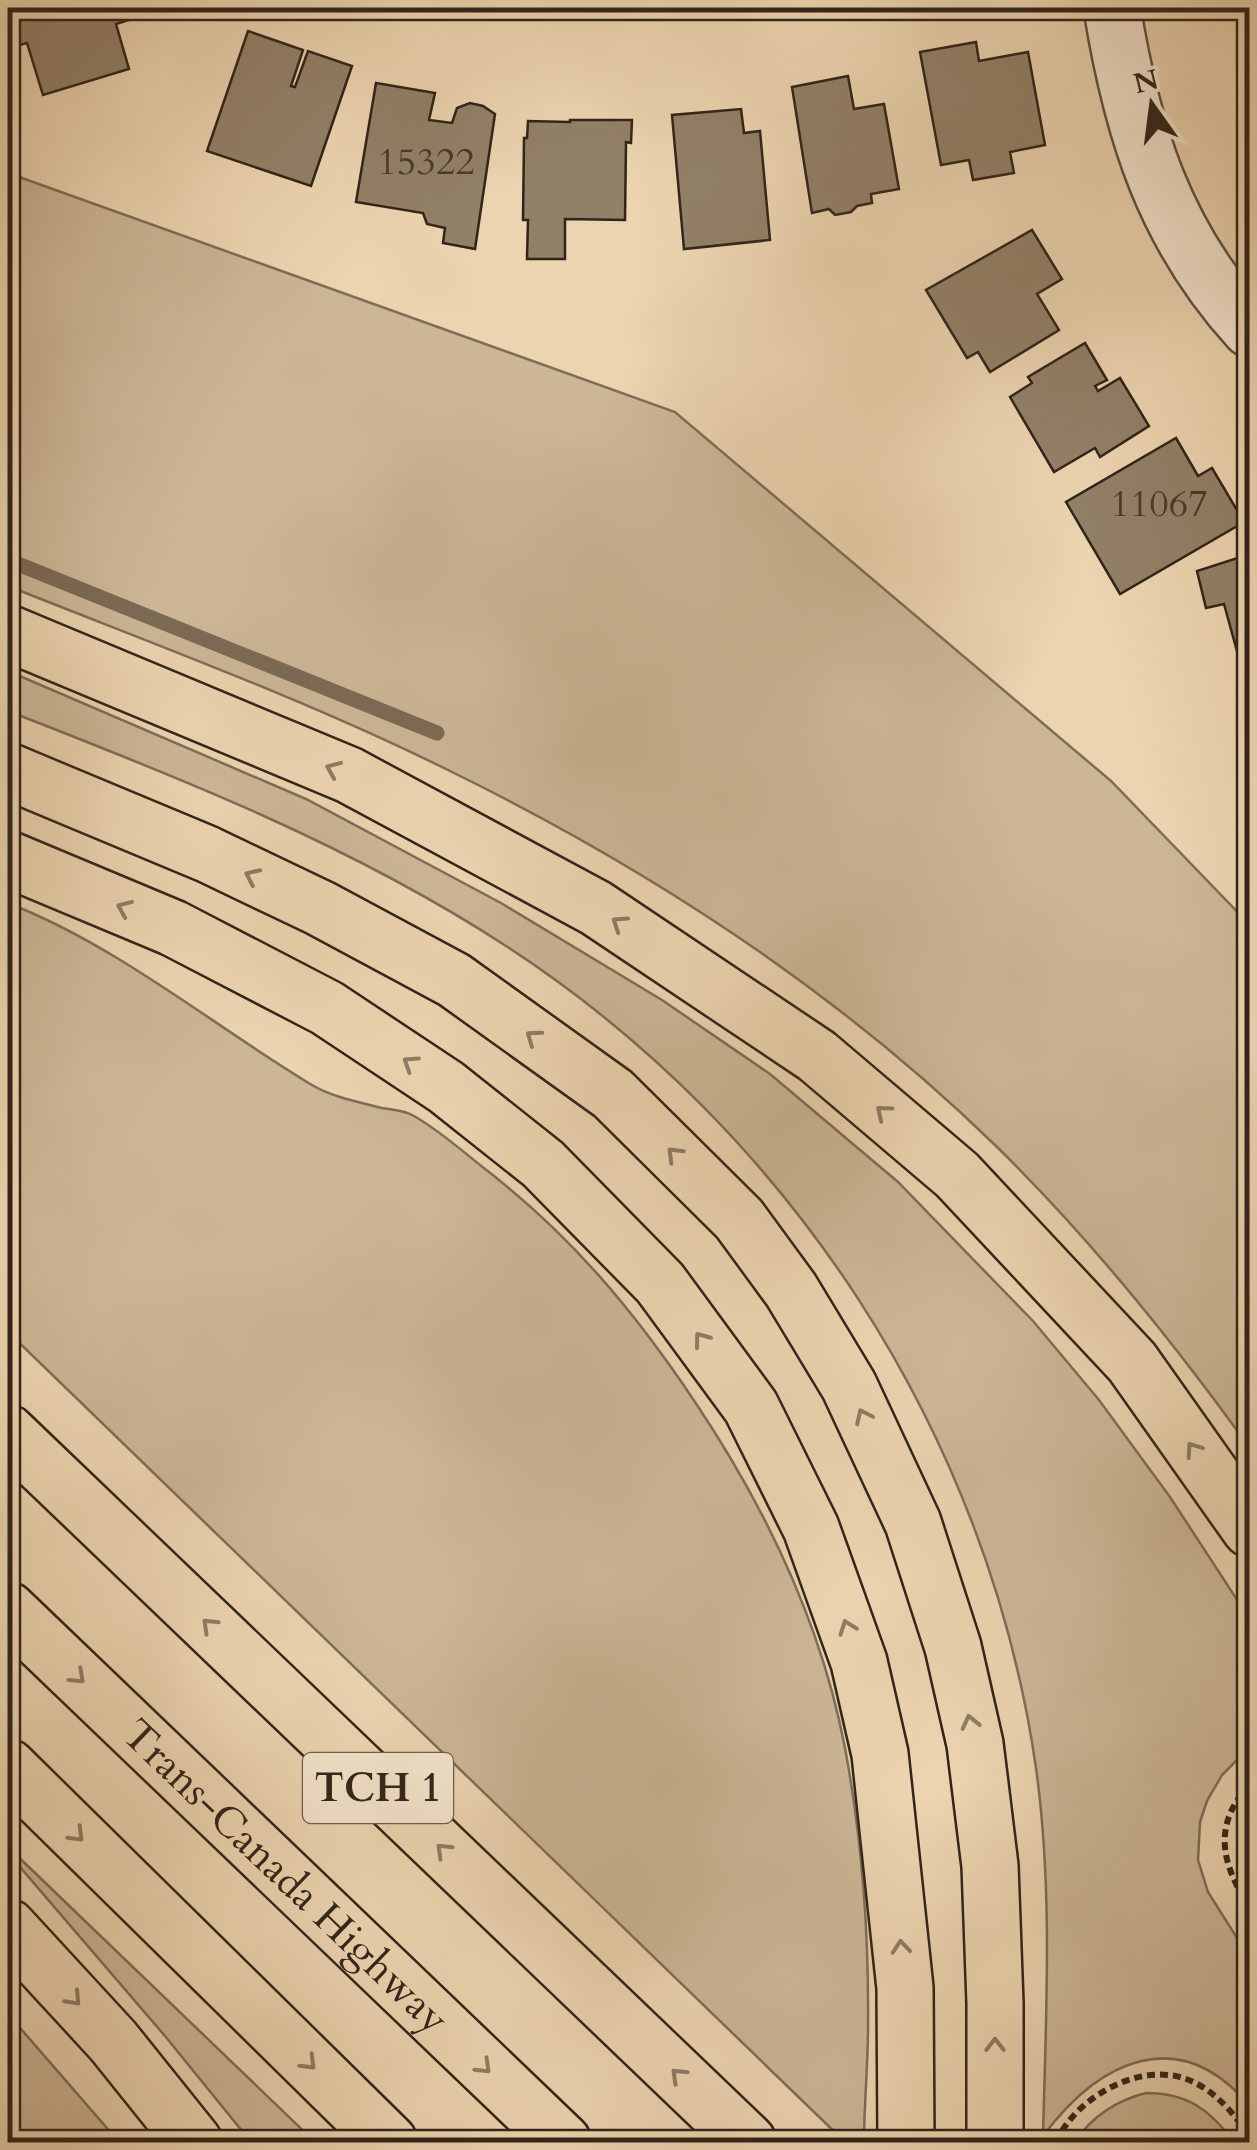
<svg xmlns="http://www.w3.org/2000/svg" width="1257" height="2150" font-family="Cardo,serif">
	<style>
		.green { fill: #ccb696; stroke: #7e6d58; stroke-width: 2.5 }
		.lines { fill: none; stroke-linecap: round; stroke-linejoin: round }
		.stream { stroke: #7b6a55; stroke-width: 15 }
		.building { fill: #928068; stroke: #31241a; stroke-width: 2.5 }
		.minor-casing { stroke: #605040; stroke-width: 60 }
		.highway-casing { stroke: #31241a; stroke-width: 60 }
		.path { stroke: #31241a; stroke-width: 6; stroke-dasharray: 8 5; stroke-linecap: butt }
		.minor { stroke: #f3e3cc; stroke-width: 55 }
		.highway { stroke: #ecd4b0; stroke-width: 55 }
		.oneway { stroke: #8e7c65 }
		.labels { text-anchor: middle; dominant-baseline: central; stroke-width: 8; stroke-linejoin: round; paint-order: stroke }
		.number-label { font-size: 38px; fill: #493b2e }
		.shield { fill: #f3e3cc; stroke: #6b5d4f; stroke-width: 2.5 }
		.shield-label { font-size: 40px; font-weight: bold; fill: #31241a }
		.street-label { font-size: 42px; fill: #31241a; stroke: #f3e3cc }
	</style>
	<rect width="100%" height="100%" fill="#ecd4b0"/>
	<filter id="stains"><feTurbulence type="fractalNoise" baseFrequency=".002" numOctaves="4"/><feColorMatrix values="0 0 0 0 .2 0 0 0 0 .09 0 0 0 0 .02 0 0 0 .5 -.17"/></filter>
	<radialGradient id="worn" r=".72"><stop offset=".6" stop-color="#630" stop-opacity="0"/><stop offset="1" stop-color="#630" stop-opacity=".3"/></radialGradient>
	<!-- green -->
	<g class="green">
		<path d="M 8,173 L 675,412 L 1111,781 L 1249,924 L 1249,1447 C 1172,1340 1090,1238 996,1146 C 837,991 648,868 450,771 C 307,700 156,645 8,586 Z"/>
		<path d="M 8,671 L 306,799 L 501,903 L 662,1000 L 770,1074 L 898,1182 L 1033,1321 L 1099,1400 L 1170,1497 L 1249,1618 L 1249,1730 L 1239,1758 L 1222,1775 L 1207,1801 L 1200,1822 L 1198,1860 L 1208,1892 L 1249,1957 L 1249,2105 C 1178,2022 1099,2061 1043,2136 C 1046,2015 1053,1889 1036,1768 C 988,1433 789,1130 506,946 C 353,846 178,777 8,711 Z"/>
		<path d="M 8,903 C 118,946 211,1024 312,1085 C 332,1097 359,1102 382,1108 C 393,1110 404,1110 414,1116 C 437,1129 459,1148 480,1165 C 569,1233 633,1309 695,1402 C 766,1508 821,1622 845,1748 C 862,1839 869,1934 868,2027 C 868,2066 864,2104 864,2142 L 845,2142 L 8,1332 Z"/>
		<polygon points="8,1847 315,2142 251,2142 165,2036 8,1853"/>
		<polygon points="8,2014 119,2142 8,2142"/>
		<path d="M 1146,2093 C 1188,2093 1210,2110 1234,2142 L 1075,2142 C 1091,2117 1117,2100 1146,2093 Z"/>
	</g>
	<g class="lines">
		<!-- stream -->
		<polyline class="stream" points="8,560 437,733"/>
	</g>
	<!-- building -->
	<g class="building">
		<polygon points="8,8 149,8 151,13 116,24 129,69 43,95 27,43 8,48"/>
		<polygon points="248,31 303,50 291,86 295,87 308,51 352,66 311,186 207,151"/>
		<polygon points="976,42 979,61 1028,52 1045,145 1010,152 1014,173 973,180 969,160 941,165 920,52"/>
		<polygon points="848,76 854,109 884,104 899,189 871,194 872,203 857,206 851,212 835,215 829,209 812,213 792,87"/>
		<polygon points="376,83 435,93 429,120 452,123 457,108 470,103 483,106 495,114 475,249 443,243 445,228 427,224 423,213 356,202"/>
		<polygon points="741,109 744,133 760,131 770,240 684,249 672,115"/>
		<polygon points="570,120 632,120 631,143 626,142 625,220 565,219 565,259 527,259 528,220 523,220 524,138 527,138 528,121 570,122"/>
		<polygon points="1032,230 1062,279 1037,294 1059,330 990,372 978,352 967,358 926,290"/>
		<polygon points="1085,343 1107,380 1095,386 1098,391 1120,378 1149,426 1100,457 1095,448 1054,472 1010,397 1032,383 1028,377"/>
		<polygon points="1176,438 1198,476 1212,468 1244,522 1120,594 1066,502"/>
		<polygon points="1250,554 1250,660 1240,662 1224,604 1206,608 1197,571"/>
	</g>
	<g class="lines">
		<defs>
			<path id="minor" d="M 1112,8 C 1132,131 1164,235 1250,329"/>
			<g id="highway">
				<polyline points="8,633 349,775 596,908 817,1056 957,1175 1132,1362 1250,1529"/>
				<polyline points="8,771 207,854 320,908 454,980 613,1094 739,1219 791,1290 849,1386 913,1523 953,1647 975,1744 990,1866 995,2003 995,2142"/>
				<polyline points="8,859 173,928 327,1008 446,1087 543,1164 660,1283 751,1407 811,1528 859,1662 880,1754 905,1988 906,2142"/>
				<polyline points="8,1433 748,2142"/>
				<path id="s1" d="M 8,1610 L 563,2142"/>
				<polyline points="8,1767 389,2142"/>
				<polyline points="8,1927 113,2041 194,2142"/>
			</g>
		</defs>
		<!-- minor casing -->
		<use href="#minor" class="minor-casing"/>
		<!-- highway casing -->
		<use href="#highway" class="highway-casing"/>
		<!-- path -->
		<g class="path">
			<path d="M 1250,1784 C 1211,1826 1222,1865 1250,1908"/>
			<path d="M 1056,2142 C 1075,2100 1132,2065 1180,2077 C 1210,2085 1234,2112 1250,2138"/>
		</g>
		<!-- minor -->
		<use href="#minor" class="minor"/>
		<!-- highway -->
		<use href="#highway" class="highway"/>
	</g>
	<!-- one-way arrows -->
	<defs><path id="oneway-chevron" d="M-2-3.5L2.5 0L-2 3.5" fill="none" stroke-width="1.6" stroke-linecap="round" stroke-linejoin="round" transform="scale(2.5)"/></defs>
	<g class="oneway">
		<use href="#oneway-chevron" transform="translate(333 769) rotate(-157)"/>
		<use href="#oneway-chevron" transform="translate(252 876) rotate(-155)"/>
		<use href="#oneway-chevron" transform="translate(124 908) rotate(-157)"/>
		<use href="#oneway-chevron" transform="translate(619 923) rotate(-146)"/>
		<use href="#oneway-chevron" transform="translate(533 1037) rotate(-144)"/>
		<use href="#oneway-chevron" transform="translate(410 1063) rotate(-147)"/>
		<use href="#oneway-chevron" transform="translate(883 1112) rotate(-140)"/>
		<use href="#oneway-chevron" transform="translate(674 1154) rotate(-135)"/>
		<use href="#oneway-chevron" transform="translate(701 1339) rotate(-127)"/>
		<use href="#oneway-chevron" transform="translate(863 1416) rotate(-115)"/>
		<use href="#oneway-chevron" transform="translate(1193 1449) rotate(-125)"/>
		<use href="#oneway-chevron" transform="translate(209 1625) rotate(-136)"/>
		<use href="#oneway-chevron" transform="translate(847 1627) rotate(-110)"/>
		<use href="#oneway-chevron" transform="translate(78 1677) rotate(43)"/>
		<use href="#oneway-chevron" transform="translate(970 1722) rotate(-103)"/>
		<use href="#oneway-chevron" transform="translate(77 1835) rotate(45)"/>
		<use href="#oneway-chevron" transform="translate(443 1850) rotate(-136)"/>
		<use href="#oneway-chevron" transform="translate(901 1947) rotate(-95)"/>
		<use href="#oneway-chevron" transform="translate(74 1999) rotate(47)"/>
		<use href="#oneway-chevron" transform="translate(995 2045) rotate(-90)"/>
		<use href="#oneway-chevron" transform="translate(309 2063) rotate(45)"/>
		<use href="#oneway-chevron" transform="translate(484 2067) rotate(44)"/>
		<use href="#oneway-chevron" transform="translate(678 2075) rotate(-136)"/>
	</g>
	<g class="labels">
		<!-- number labels -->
		<g class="number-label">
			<text x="426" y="162">15322</text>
			<text x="1159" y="504">11067</text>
		</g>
		<!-- shield labels -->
		<rect class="shield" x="303" y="1753" width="150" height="70" rx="8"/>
		<g class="shield-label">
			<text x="378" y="1788">TCH 1</text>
		</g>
		<!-- street labels -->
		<g class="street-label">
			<text stroke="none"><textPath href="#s1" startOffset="385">Trans-Canada Highway</textPath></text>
		</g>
	</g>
	<!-- margin -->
	<rect width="1257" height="2150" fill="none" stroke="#ecd4b0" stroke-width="40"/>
	<rect x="10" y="10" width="1237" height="2130" fill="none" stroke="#31241a" stroke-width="5"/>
	<rect x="20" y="20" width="1217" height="2110" fill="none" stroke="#31241a" stroke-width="2.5"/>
	<!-- north arrow -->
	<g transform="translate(1152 105) rotate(346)" stroke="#f3e3cc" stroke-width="8" paint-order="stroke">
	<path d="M0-8L18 38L0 25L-18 38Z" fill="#31241a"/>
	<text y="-15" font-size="28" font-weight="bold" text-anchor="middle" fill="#31241a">N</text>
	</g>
	<rect width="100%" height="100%" filter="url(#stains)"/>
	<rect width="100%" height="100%" fill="url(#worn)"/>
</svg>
